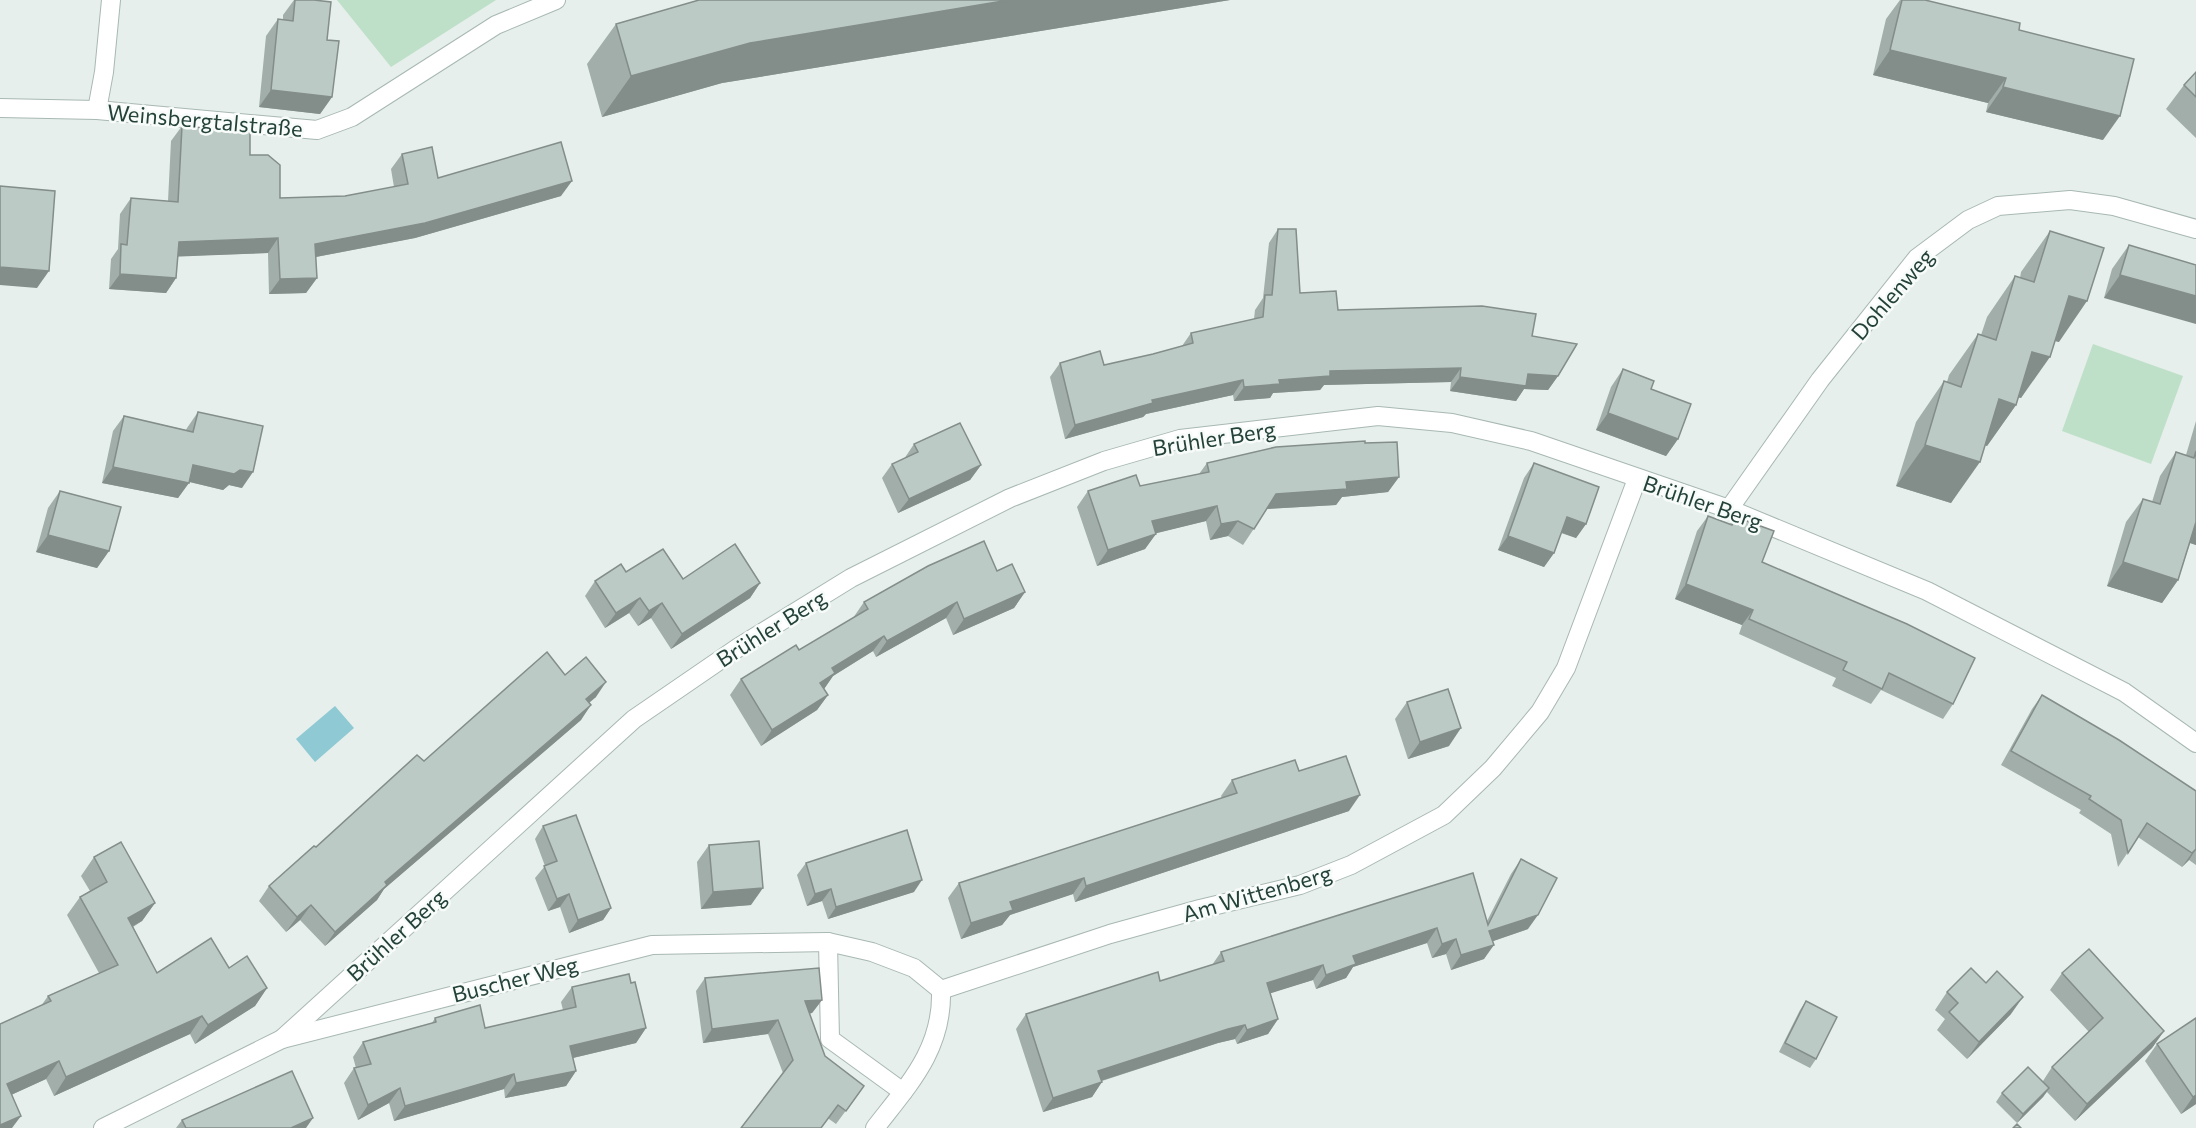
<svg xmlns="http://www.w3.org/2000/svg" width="2196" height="1128" font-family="Commissioner,sans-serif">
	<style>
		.green { fill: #bfe0c8 }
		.water { fill: #8ec9d4 }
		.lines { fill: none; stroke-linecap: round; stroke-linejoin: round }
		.minor-casing { stroke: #a8b8b2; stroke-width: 20 }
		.minor { stroke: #fff; stroke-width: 18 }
		.wall { fill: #a1aea9 }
		.shaded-wall { fill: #838d89 }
		.building { fill: #bbcac4; stroke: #838d89; stroke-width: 1.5 }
		.labels { text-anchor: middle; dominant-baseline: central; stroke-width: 5; stroke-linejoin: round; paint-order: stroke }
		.street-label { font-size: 22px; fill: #24423a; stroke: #f7fbf9 }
	</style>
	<rect width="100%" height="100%" fill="#e6efeb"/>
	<!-- green -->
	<g class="green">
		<polygon points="337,0 496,0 391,67"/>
		<polygon points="2093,344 2183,376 2151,464 2062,431"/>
	</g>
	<!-- water -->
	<polygon class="water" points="335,706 354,728 315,762 296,739"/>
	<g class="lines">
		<defs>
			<g id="minor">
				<polyline points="0,108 97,110 317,130 352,117 496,25 556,0"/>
				<polyline points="97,110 104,72 111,0"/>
				<polyline points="1729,509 1820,380 1917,258 1968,220 1998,206 2070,200 2114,206 2196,229"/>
				<polyline points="828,942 830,1039 903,1092"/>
				<polyline points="282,1039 634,719 739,647 851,578 1010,498 1104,461 1180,439 1378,416 1452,423 1531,441 1729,509 1927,591 2124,692 2196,743"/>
				<polyline points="103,1128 282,1039 652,945 828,942 872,952 914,968 941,990"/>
				<path d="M 875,1128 C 909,1084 943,1049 941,990 L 1110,934 L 1200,909 L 1300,885 L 1351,865 L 1444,815 L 1493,768 L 1540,712 L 1566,668 L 1637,479"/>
			</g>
		</defs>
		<!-- minor casing -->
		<use href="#minor" class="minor-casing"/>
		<!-- minor -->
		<use href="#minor" class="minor"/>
	</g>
	<!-- wall -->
	<g class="wall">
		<polygon points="294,0 314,0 327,40 332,97 320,114 259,107 266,36 278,19 283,20 283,15"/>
		<polygon points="699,0 1230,0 722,83 602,117 587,64 616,24"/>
		<polygon points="1900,0 1925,0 2103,140 1986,112 1988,103 1873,75 1886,19"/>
		<polygon points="2196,72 2196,138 2166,109 2184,85"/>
		<polygon points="182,126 250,155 280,198 345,196 394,187 391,169 402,154 438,178 561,196 415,238 316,257 317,278 306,293 269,294 268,253 178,256 176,278 166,293 109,289 111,259 118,249 120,214 131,198 168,201 171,141"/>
		<polygon points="1278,229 1300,293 1338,310 1532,336 1558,376 1548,390 1524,389 1516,401 1450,391 1451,382 1324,385 1320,390 1273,393 1270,398 1234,401 1233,395 1146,414 1143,417 1065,439 1050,377 1060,363 1104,365 1153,354 1182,346 1191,333 1254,319 1255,310 1263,298 1269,243"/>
		<polygon points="2050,231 2059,342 2055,341 2021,398 2018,397 2016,405 1987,446 1985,445 1951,503 1896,486 1916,422 1944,381 1947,382 1949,375 1978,334 1981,335 1987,317 2015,276 2020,278 2021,272"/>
		<polygon points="2129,245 2196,265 2104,298 2112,269"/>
		<polygon points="1623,369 1651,389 1678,439 1666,456 1596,430 1611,387"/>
		<polygon points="198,412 242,488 229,485 223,490 189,482 178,498 102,483 113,431 124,416 186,430 187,428"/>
		<polygon points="2196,421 2196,545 2190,543 2178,580 2162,603 2107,586 2126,522 2143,499 2152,502 2160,476 2176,452 2186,455"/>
		<polygon points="1365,443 1399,477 1388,492 1342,497 1336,505 1267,509 1243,545 1228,536 1210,540 1206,521 1156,533 1145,549 1097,566 1077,507 1088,491 1140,486 1199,474 1207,463"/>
		<polygon points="914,444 981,465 970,480 898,513 882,478 892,464 904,459"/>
		<polygon points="1534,463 1586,524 1576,538 1561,533 1554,553 1544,567 1498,550 1524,478"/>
		<polygon points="60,491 109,551 97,568 36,552 48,508"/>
		<polygon points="1708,516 1730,524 1736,517 1762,562 1953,704 1943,719 1881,690 1871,704 1832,686 1836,678 1739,634 1742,625 1675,599 1697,531"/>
		<polygon points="997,571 1025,592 1014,608 953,635 946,618 876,657 873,651 833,676 824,689 828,695 817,710 761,746 730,695 741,679 799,650 853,618 864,602"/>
		<polygon points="626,572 683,579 760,583 750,598 671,649 651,618 638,626 629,613 605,628 585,596 595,581"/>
		<polygon points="565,675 596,697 589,702 581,720 384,889 377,900 325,946 300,920 286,932 259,901 269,886 424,761"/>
		<polygon points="2042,695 2196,791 2196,865 2189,860 2182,867 2138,837 2118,867 2111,834 2079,813 2081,810 2001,765 2032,709"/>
		<polygon points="1407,702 1449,746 1408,759 1395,719"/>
		<polygon points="1299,771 1349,811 1075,902 1073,894 1010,915 1002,925 961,939 948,898 959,883 1222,798 1221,796 1232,780"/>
		<polygon points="543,826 611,908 603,920 569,933 560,907 548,911 535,878 545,866 535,839"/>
		<polygon points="709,845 751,905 701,909 697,862"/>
		<polygon points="94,857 155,903 142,921 133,927 157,973 229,968 267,988 255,1006 195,1044 190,1034 54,1096 46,1079 11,1095 0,1128 41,1006 48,996 99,973 67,915 80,897 90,891 81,876"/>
		<polygon points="1521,859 1528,929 1493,941 1484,959 1451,970 1446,954 1432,958 1427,943 1353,967 1346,978 1316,989 1313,980 1270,993 1278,1019 1268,1034 1237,1044 1235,1039 1218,1043 1102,1081 1092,1097 1043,1112 1016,1029 1026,1014 1160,981 1212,965 1221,952 1487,921 1511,874"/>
		<polygon points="806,863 914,892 828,919 822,901 807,906 797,875"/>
		<polygon points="2062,973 2164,1031 2152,1048 2075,1121 2047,1092 2043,1097 2017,1123 1996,1102 2002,1093 2043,1081 2052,1067 2089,1032 2050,990"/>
		<polygon points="705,978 822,1000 812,1013 809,1014 825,1056 864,1086 836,1124 829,1119 783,1073 768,1034 703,1043 696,991"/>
		<polygon points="631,983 646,1028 636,1043 573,1058 576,1071 566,1086 505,1098 504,1089 394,1121 389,1103 358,1120 344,1083 354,1068 356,1068 353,1057 363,1042 432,1023 435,1018 485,1028 563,1010 561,1002 572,987"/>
		<polygon points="1947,992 2011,1014 1967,1059 1937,1030 1945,1019 1935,1010"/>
		<polygon points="1806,1001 1816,1059 1810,1068 1779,1052 1800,1010"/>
		<polygon points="2196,1018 2196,1104 2181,1114 2145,1061 2157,1044"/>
		<polygon points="182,1120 306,1128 176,1128"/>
	</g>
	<!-- shaded-wall -->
	<g class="shaded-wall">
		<polygon points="1009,0 1230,0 722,83 602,117 631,76 750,43"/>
		<polygon points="1890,50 2006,78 1988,103 1873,75"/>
		<polygon points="2003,87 2120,116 2103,140 1986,112"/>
		<polygon points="271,90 332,97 320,114 259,107"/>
		<polygon points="572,181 561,196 415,238 305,259 315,244"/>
		<polygon points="278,238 268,253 168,257 179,242"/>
		<polygon points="0,267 49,271 37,288 0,285"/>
		<polygon points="120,274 176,278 166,293 109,289"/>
		<polygon points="2120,275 2196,296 2196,324 2104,298"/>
		<polygon points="317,278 306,293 269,294 280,279"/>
		<polygon points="2069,296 2087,301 2059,342 2040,337"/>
		<polygon points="2032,352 2050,357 2021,398 2003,393"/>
		<polygon points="1461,368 1451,382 1324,385 1320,390 1273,393 1270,398 1234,401 1244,387 1279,380 1330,371"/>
		<polygon points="1528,374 1558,376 1548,390 1524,389 1516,401 1450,391 1460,377"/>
		<polygon points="1243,380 1233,395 1146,414 1143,417 1065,439 1075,425 1152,400"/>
		<polygon points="1999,399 2016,405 1987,446 1970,440"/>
		<polygon points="1608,413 1678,439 1666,456 1596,430"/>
		<polygon points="1925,445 1980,462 1951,503 1896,486"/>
		<polygon points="193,465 240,470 253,472 242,488 229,485 223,490 182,480"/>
		<polygon points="981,465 970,480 898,513 909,499"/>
		<polygon points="113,467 189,483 178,498 102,483"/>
		<polygon points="1399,477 1388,492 1342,497 1336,505 1266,509 1276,494 1346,482"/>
		<polygon points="1217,506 1206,521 1141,537 1152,521"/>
		<polygon points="1567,517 1586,524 1576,538 1557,531"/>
		<polygon points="2196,519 2196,545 2181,540"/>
		<polygon points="1238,521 1228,536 1210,540 1221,524"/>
		<polygon points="1156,534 1145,549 1097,566 1108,550"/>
		<polygon points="48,535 109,551 97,568 36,552"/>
		<polygon points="1508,536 1554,553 1544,567 1498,550"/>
		<polygon points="2123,562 2178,580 2162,603 2107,586"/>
		<polygon points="760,583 750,598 671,649 682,634"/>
		<polygon points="1686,584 1753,610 1742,625 1675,599"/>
		<polygon points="1025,592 1014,608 953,635 964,619"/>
		<polygon points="640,598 629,613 605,628 616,613"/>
		<polygon points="957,602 946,618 876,657 887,641"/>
		<polygon points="662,603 651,618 638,626 649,611"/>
		<polygon points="884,636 873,651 833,676 824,689 820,683 832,668"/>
		<polygon points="606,682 596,697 576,714 586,699"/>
		<polygon points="828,695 817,710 761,746 772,730"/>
		<polygon points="591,705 581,720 384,889 377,900 325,946 335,932 385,882"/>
		<polygon points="1461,728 1449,746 1408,759 1420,742"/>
		<polygon points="1360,795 1349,811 1075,902 1086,886"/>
		<polygon points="2196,849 2189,860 2182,867 2192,853"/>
		<polygon points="1084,878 1073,894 1010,915 1002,925 961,939 971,923 1010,902"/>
		<polygon points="922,880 914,892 828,919 836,907"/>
		<polygon points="763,888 751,905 701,909 713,892"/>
		<polygon points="831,889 822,901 807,906 815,894"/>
		<polygon points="569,894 560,907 548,911 557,899"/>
		<polygon points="155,903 142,921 115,936 128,918"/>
		<polygon points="311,905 300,920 286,932 297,917"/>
		<polygon points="611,908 603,920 569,933 578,920"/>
		<polygon points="1538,915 1528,929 1479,946 1489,931"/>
		<polygon points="1437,928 1427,943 1353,967 1346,978 1316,989 1326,975 1353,956"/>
		<polygon points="1456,939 1446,954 1432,958 1442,944"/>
		<polygon points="1494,945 1484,959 1451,970 1461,955"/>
		<polygon points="1323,965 1313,980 1256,998 1267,983"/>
		<polygon points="267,988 255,1006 195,1044 208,1025"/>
		<polygon points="2023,997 2011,1014 1967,1059 1979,1042"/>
		<polygon points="822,1000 812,1013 795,1015 805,1001"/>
		<polygon points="202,1016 190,1034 54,1096 66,1077"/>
		<polygon points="1278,1019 1268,1034 1237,1044 1247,1030"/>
		<polygon points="778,1020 768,1034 703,1043 712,1029"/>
		<polygon points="1245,1025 1235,1039 1218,1043 1088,1085 1098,1071 1228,1029"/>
		<polygon points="646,1028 636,1043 560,1061 570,1046"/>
		<polygon points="2164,1031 2152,1048 2075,1121 2087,1104"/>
		<polygon points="59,1061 46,1079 0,1100 7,1084"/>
		<polygon points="576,1071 566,1086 505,1098 516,1083"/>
		<polygon points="514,1074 504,1089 394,1121 405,1106"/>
		<polygon points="1102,1082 1092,1097 1043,1112 1053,1098"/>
		<polygon points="400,1088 389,1103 358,1120 368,1105"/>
		<polygon points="2049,1088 2043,1097 2017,1123 2023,1114"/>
		<polygon points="2196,1095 2196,1104 2181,1114 2193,1097"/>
		<polygon points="21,1116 12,1128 0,1128 0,1125"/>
		<polygon points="313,1118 306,1128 291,1128"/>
	</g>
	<!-- building -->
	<g class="building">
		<polygon points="295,0 314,0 331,2 327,40 339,41 332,97 271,90 278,19 293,21"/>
		<polygon points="699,0 1009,0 750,43 631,76 616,24"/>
		<polygon points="1902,0 1925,0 2020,23 2019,30 2134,59 2120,116 2003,87 2006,78 1890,50"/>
		<polygon points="2196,72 2196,97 2184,85"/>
		<polygon points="182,126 250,132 250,155 268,155 280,165 280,198 345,196 408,184 402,154 432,147 438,178 561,142 572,181 425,223 315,244 317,278 280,279 278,238 179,242 176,278 120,274 121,244 127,245 131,198 178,202"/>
		<polygon points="0,186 55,191 49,271 0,267"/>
		<polygon points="1278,229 1296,229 1300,293 1336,291 1338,310 1482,306 1536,314 1532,336 1577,344 1558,376 1528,374 1526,386 1460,377 1461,368 1330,371 1330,376 1279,380 1280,384 1244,387 1243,380 1152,400 1153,403 1075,425 1060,363 1100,351 1104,365 1153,354 1193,343 1191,333 1263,317 1265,295 1272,295"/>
		<polygon points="2050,231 2104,248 2087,301 2069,296 2050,357 2032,352 2016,405 1999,399 1980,462 1925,445 1944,381 1961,387 1978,334 1996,340 2015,276 2034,282"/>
		<polygon points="2129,245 2196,265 2196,296 2120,275"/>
		<polygon points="1623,369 1654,381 1651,389 1691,404 1678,439 1608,413"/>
		<polygon points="198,412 263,426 253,472 240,470 234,474 193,465 189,483 113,467 124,416 193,432"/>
		<polygon points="960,423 981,465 909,499 892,464 918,452 914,444"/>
		<polygon points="1365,441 1365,443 1397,442 1399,477 1346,482 1347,489 1276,494 1254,529 1238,521 1221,524 1217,506 1152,521 1156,534 1108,550 1088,491 1136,475 1140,486 1209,472 1207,463 1276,447"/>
		<polygon points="2196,451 2196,522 2178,580 2123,562 2143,499 2160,504 2176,452 2194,458"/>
		<polygon points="1534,463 1599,487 1586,524 1567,517 1554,553 1508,536"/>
		<polygon points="60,491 121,507 109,551 48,535"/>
		<polygon points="1708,516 1732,525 1736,517 1774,531 1762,562 1907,624 1975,658 1953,704 1889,673 1882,689 1843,670 1847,662 1749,619 1753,610 1686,584"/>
		<polygon points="984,541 997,571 1012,564 1025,592 964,619 957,602 887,641 884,636 832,668 835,673 820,683 828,695 772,730 741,679 796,645 799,650 868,609 864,602 928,566"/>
		<polygon points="735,544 760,583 682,634 662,603 649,611 640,598 616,613 595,581 621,564 626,572 663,549 683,579"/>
		<polygon points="547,652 565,675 586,657 606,682 586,699 591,705 385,882 387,885 335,932 311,905 297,917 269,886 314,846 316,847 417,755 424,761"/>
		<polygon points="1448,689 1461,728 1420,742 1407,702"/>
		<polygon points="2042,695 2119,740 2196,791 2196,849 2192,853 2147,823 2128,853 2121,820 2089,799 2091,796 2011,751"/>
		<polygon points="1346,756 1360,795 1086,886 1084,878 1010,902 1013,910 971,923 959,883 1237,793 1232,780 1295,760 1299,771"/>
		<polygon points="576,815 611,908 578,920 569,894 557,899 544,866 557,861 543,826"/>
		<polygon points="907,830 922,880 836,907 831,889 815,894 806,863"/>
		<polygon points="759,841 763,888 713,892 709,845"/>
		<polygon points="121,842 155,903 128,918 157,973 211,938 229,968 247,956 267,988 208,1025 202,1016 66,1077 59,1061 7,1084 21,1116 0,1125 0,1024 51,1001 48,996 118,965 80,897 107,882 94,857"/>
		<polygon points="1521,859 1557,878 1538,915 1489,931 1494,945 1461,955 1456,939 1442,944 1437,928 1353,956 1356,964 1326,975 1323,965 1267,983 1278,1019 1247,1030 1245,1025 1228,1029 1098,1071 1102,1082 1053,1098 1026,1014 1158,972 1160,981 1224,961 1221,952 1473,873 1488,925"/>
		<polygon points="2089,949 2164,1031 2087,1104 2052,1067 2103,1018 2062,973"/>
		<polygon points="819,968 822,1000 805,1001 825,1056 864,1086 846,1111 838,1105 821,1128 741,1128 793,1060 778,1020 712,1029 705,978"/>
		<polygon points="1971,968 1986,983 1997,971 2023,997 1979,1042 1949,1012 1958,1003 1947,992"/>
		<polygon points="629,974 631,983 635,982 646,1028 570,1046 576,1071 516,1083 514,1074 405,1106 400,1088 368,1105 354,1068 371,1064 363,1042 436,1022 435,1018 480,1005 485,1028 576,1007 572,987"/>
		<polygon points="1806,1001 1837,1017 1816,1059 1785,1043"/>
		<polygon points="2196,1018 2196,1095 2193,1097 2157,1044"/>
		<polygon points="2028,1067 2049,1088 2023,1114 2002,1093"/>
		<polygon points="292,1071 313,1118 291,1128 186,1128 182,1120"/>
		<polygon points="2017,1124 2021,1128 2013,1128"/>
	</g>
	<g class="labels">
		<!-- street labels -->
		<g class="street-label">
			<text transform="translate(205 120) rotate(5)">Weinsbergtalstraße</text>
			<text transform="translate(1892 294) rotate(-49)">Dohlenweg</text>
			<text transform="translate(1214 438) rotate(-9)">Brühler Berg</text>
			<text transform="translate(1703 502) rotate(19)">Brühler Berg</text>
			<text transform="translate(771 628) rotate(-32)">Brühler Berg</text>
			<text transform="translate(1257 893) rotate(-16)">Am Wittenberg</text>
			<text transform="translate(396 935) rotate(-42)">Brühler Berg</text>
			<text transform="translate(515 979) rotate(-14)">Buscher Weg</text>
		</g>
	</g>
</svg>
